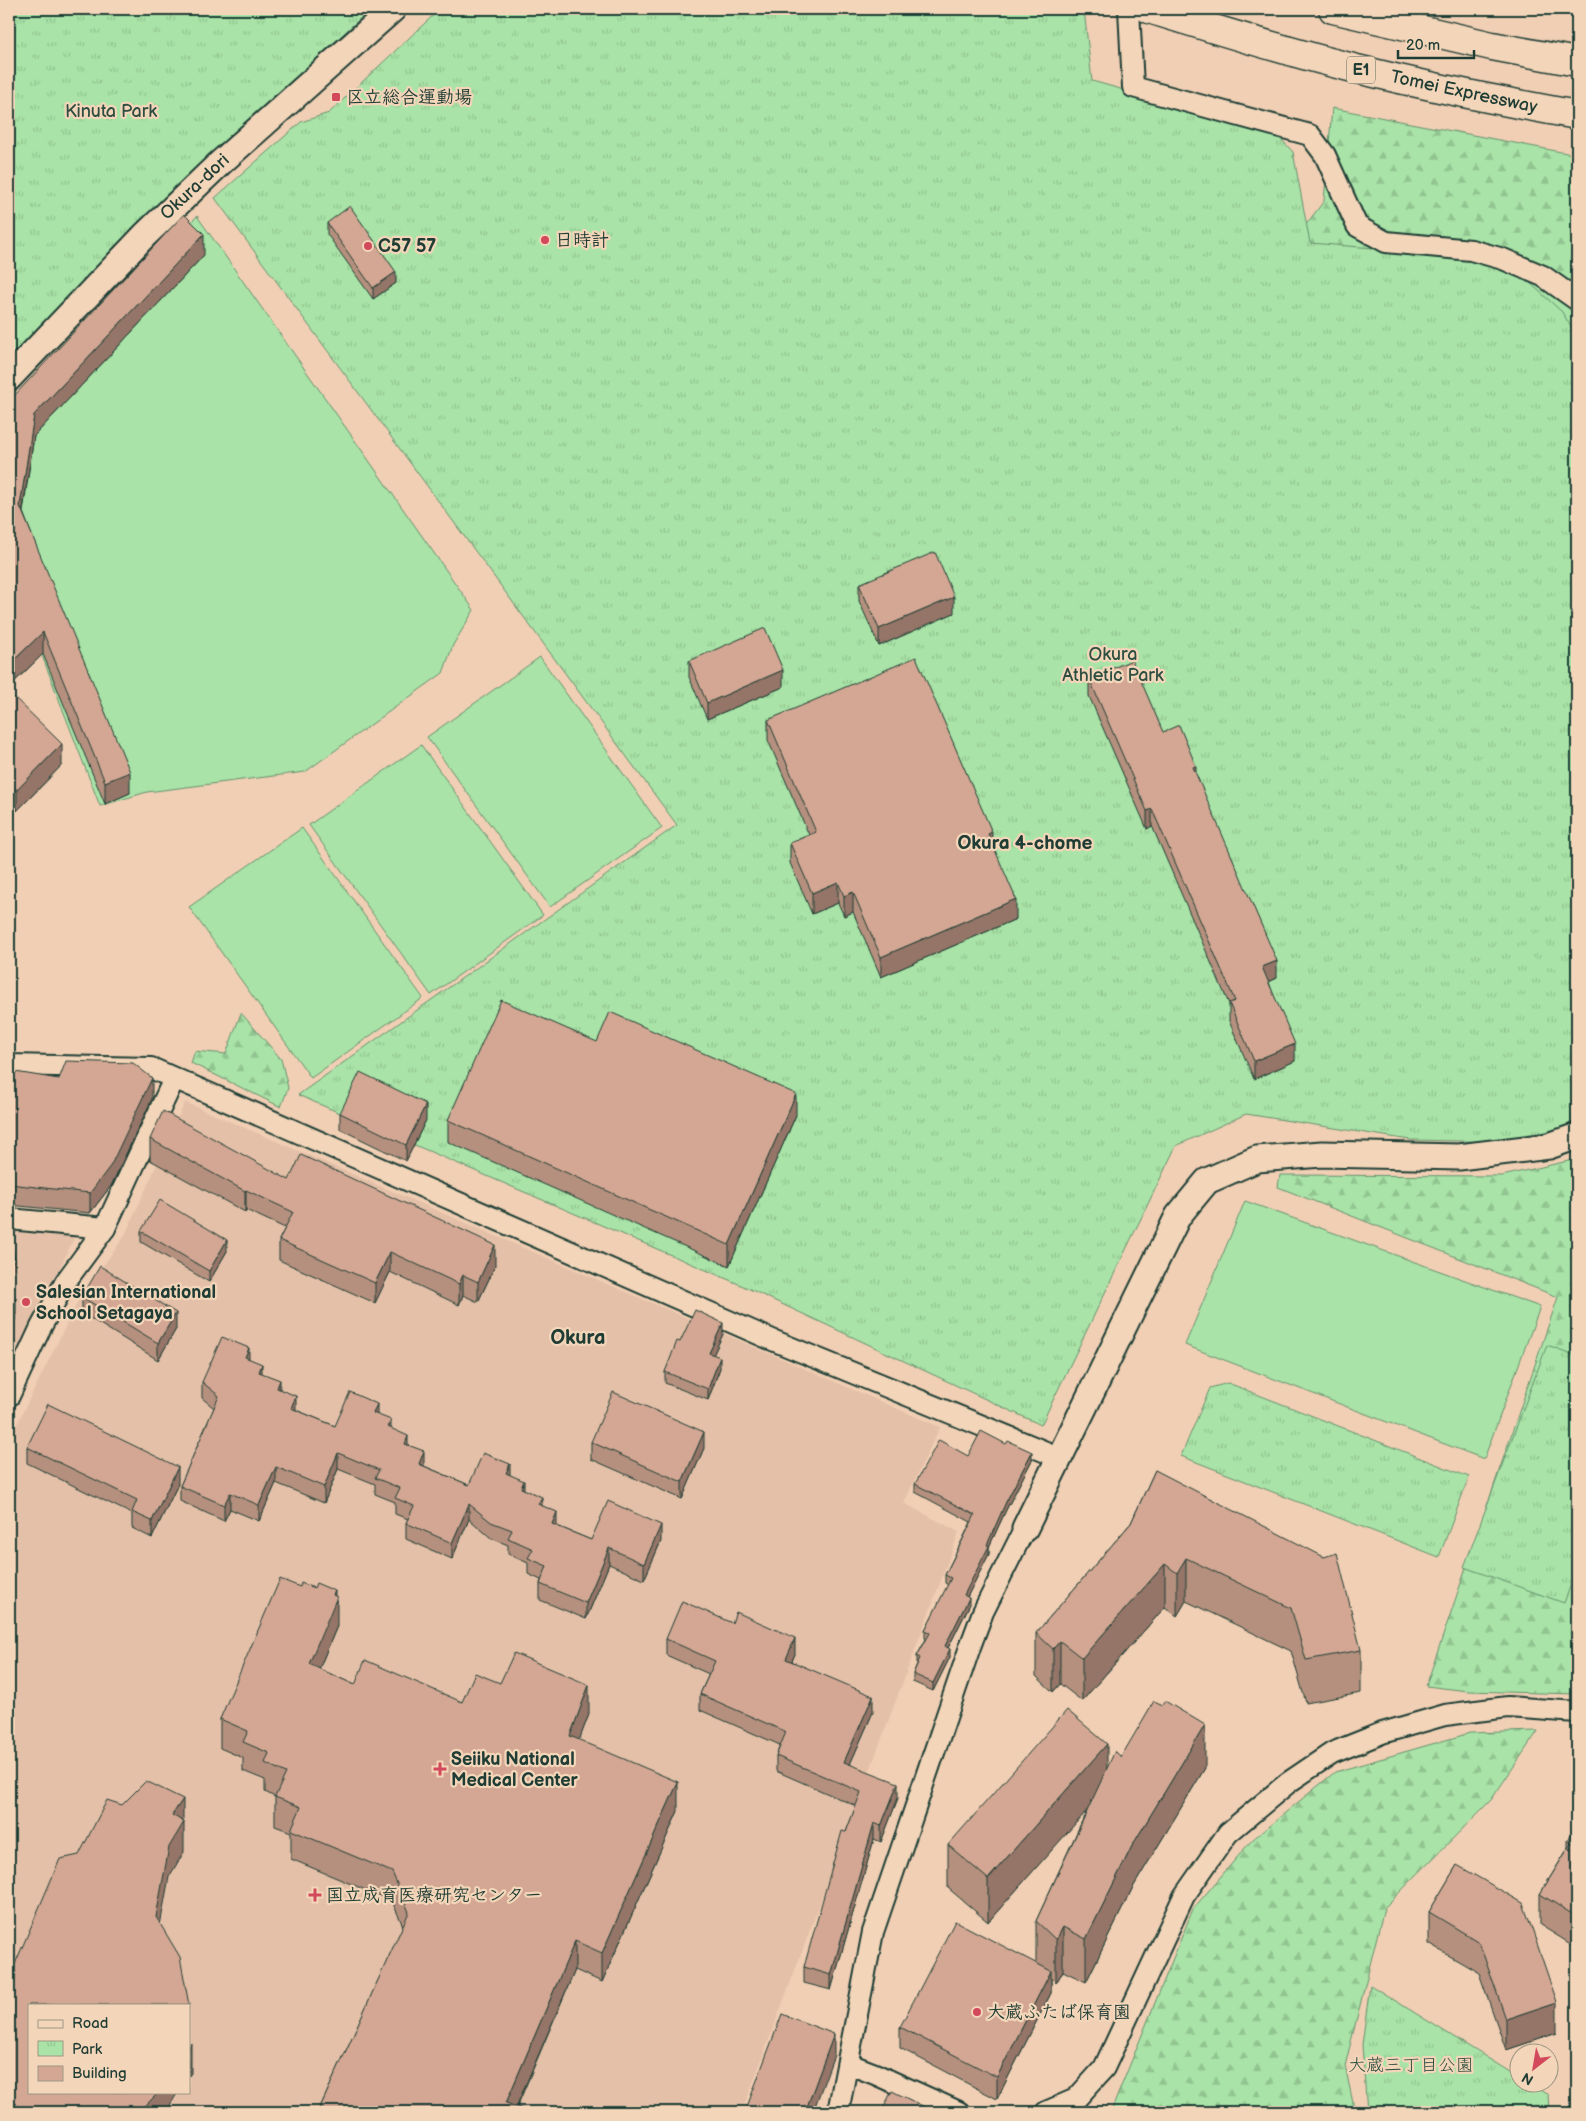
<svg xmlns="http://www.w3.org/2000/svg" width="1586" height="2121" font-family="'Balsamiq Sans','Klee One',sans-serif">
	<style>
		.built { fill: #e4c0a8; fill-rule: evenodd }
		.grass { fill: #a9e3a7; stroke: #64906e }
		.forest { fill: url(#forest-firs); stroke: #64906e }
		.park { fill: url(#park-tufts); stroke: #64906e }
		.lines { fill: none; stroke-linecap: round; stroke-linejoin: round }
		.minor-casing { stroke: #1f3d34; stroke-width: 24 }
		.tertiary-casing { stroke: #1f3d34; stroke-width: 29 }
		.motorway-casing { stroke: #1f3d34; stroke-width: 31 }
		.minor { stroke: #f3d5b9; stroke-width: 20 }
		.tertiary { stroke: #f3d5b9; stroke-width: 25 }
		.motorway { stroke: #f3d5b9; stroke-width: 28 }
		.wall { fill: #b5907e; stroke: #1f3d34 }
		.shaded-wall { fill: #947567; stroke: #1f3d34 }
		.building { fill: #d3a793; stroke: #1f3d34 }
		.poi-dot { fill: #d1495b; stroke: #f3d5b9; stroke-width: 2 }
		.labels { text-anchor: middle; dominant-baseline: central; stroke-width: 4.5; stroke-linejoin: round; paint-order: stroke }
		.shield { fill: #f3d5b9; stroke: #5f6b5c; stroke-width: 1 }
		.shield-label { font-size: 16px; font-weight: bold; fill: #1f3d34 }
		.street-label { font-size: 18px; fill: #1f3d34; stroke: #f3d5b9 }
		.poi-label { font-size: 18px; font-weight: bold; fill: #1f3d34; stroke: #f3d5b9; text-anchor: start }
		.park-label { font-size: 18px; fill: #2d4e40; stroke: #f3d5b9 }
		.neighbourhood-label { font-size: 19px; font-weight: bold; fill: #1f3d34; stroke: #f3d5b9 }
		.quarter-label { font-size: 20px; font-weight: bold; fill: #1f3d34; stroke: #f3d5b9 }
	</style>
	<defs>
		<pattern id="forest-firs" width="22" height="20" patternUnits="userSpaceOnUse" patternTransform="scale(1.25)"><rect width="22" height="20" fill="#a9e3a7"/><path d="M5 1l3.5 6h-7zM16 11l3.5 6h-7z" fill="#91c490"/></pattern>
		<pattern id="park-tufts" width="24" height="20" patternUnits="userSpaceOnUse" patternTransform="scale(1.25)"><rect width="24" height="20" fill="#a9e3a7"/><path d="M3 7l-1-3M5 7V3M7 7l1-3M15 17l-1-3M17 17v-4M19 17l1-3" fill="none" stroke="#91c490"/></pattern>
	</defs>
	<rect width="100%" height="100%" fill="#f1cfb4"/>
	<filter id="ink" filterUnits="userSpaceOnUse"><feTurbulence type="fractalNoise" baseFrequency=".02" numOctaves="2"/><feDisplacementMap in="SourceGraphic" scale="10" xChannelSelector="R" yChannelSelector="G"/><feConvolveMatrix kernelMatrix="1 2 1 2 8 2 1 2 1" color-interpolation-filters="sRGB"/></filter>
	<g filter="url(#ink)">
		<!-- built -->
		<g class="built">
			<path d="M 185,1102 L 940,1427 L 904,1503 L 959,1532 L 742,2112 L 9,2112 L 9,1440 L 80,1297 L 124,1237 ZM 29,2005 L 189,2005 L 189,2092 L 29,2092 Z"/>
			<polygon points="9,1231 75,1236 9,1376"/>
		</g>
		<!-- grass -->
		<g class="grass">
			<polygon points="197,216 474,610 453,645 443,673 305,772 147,792 100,806 9,570 9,417"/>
			<polygon points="540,657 662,828 550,907 427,737"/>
			<polygon points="421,745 543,915 431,995 309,825"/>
			<polygon points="302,828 423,998 311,1078 189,907"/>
			<polygon points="1245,1201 1540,1307 1484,1459 1185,1345"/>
		</g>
		<!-- forest -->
		<g class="forest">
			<polygon points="1332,108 1577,155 1577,670 1227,328 1324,201"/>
			<polygon points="241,1013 281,1059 288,1088 281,1107 191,1063 195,1051 226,1054"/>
			<polygon points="1577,1159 1577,1694 1468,1691 1426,1686 1558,1297 1278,1187 1280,1175 1502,1176"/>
			<polygon points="1538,1731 1491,1800 1384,1908 1345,2066 1355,2112 1118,2112 1112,2109 1193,1909 1252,1840 1335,1772 1470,1733"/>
		</g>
		<!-- park -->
		<g class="park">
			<polygon points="9,9 370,9 113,248 9,364"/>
			<polygon points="440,9 1081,9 1084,10 1092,81 1260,128 1280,138 1293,152 1310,243 1449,254 1517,271 1562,312 1577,337 1577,1126 1511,1142 1410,1140 1246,1114 1176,1146 1041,1425 741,1285 298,1095 677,825 215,198 301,122 329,113"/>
			<polygon points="1547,1345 1577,1356 1577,1568 1564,1603 1464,1567"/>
			<polygon points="1228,1383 1469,1477 1439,1557 1181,1456 1210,1388"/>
			<polygon points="1370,1985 1518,2077 1518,2084 1530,2084 1548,2095 1549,2112 1367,2112 1362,2045"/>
		</g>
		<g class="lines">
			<defs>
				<g id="minor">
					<polyline points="1129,9 1133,87 1310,135 1325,155 1357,226 1386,242 1471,250 1503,259 1543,276 1577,300"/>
					<polyline points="9,1065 151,1068 770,1339 1058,1457"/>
					<polyline points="9,1219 105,1228"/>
					<polyline points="9,1396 41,1327 66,1281 105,1228 174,1079"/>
					<polyline points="849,2064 875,2074 959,2112"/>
					<polyline points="838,2112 873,1932 971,1644 983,1612 1025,1528"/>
					<polyline points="1046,2112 1076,2099 1104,2068 1184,1896 1228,1833 1289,1782 1332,1753 1382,1733 1445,1715 1508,1707 1577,1712"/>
				</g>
				<g id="tertiary">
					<polyline points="9,378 145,235 219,164 393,9"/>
					<polyline points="1025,1528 1178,1216 1207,1181 1257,1159 1322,1154 1459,1157 1549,1146 1577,1136"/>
				</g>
				<g id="motorway">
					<path d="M 1149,9 C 1218,30 1287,52 1357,69 C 1430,87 1504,102 1577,115"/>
					<polyline points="1333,9 1492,46 1577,62"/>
				</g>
			</defs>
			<!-- minor casing -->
			<use href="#minor" class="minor-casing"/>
			<!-- tertiary casing -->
			<use href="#tertiary" class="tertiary-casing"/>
			<!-- motorway casing -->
			<use href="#motorway" class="motorway-casing"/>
			<!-- minor -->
			<use href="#minor" class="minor"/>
			<!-- tertiary -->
			<use href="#tertiary" class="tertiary"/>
			<!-- motorway -->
			<use href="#motorway" class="motorway"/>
		</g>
		<!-- wall -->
		<g class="wall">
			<polygon points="327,223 396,283 373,299 327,234"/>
			<polygon points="204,255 34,436 23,512 130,793 105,804 43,654 9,687 9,407"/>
			<polygon points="859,584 954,613 879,646 859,601"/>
			<polygon points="689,661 783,687 707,719 689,677"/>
			<polygon points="1089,678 1163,732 1196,775 1277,978 1269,982 1295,1061 1254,1079 1229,1021 1229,1004 1152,826 1147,829 1089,696"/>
			<polygon points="9,692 62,765 17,811 9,803"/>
			<polygon points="768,720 992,843 1016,919 881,977 853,912 844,916 838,903 812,914 790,863 790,843 809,835 768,740"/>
			<polygon points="597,1042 796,1115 729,1266 448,1142 448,1120"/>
			<polygon points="9,1071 152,1099 111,1186 90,1213 9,1205"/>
			<polygon points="340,1113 426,1120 406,1161 340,1129"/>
			<polygon points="150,1139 289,1180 495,1266 478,1302 463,1295 459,1305 390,1272 375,1303 279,1260 279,1240 285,1228 246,1210 245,1212 150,1160"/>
			<polygon points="141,1231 227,1251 209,1282 141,1242"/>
			<polygon points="82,1297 176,1329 158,1360 82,1313"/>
			<polygon points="723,1334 713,1355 720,1368 708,1400 665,1383 665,1372 680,1342"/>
			<polygon points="249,1359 262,1373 280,1389 296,1410 335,1426 377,1414 391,1429 408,1445 424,1466 469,1485 510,1475 524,1489 542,1505 557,1526 591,1540 661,1541 644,1580 609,1564 586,1619 540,1600 540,1584 541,1580 528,1574 528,1563 508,1554 508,1545 491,1538 469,1519 452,1559 406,1539 406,1523 408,1519 395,1514 395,1502 375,1494 375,1484 338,1469 324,1503 276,1483 259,1521 230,1509 224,1521 180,1501 180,1486 214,1408 202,1398 202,1382"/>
			<polygon points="591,1442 704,1448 682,1499 591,1459"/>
			<polygon points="27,1447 178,1484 152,1538 132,1528 132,1514 27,1463"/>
			<polygon points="968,1456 1032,1460 1006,1510 989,1547 989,1554 967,1597 969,1606 948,1648 950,1657 933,1691 913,1682 913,1674 917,1664 917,1656 926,1639 925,1638 925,1630 948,1585 945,1583 945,1575 971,1522 915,1492 915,1484"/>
			<polygon points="1155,1470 1361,1650 1361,1693 1306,1703 1291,1651 1186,1601 1177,1616 1165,1607 1082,1701 1060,1684 1053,1692 1036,1676 1036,1633 1131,1523"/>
			<polygon points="300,1587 337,1626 319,1669 355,1685 462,1702 500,1683 589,1714 579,1740 678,1811 602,1982 575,1970 517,2107 318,2112 403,1926 392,1901 291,1859 291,1832 275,1826 275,1797 265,1792 265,1780 243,1771 243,1758 220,1748 220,1719"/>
			<polygon points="666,1639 795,1654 792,1661 873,1712 850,1764 898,1798 881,1842 874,1839 831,1990 804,1983 804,1967 846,1832 856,1806 776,1771 776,1756 780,1745 700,1710 700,1694 709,1674 666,1655"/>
			<polygon points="1577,1746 1577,1799 1574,1799 1574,1768"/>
			<polygon points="1121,1757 1205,1768 1132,1889 1086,1982 1063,1971 1056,1983 1051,1978 1051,1993 997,2099 900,2048 900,2027 1036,1963 1036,1921 1088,1808 988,1922 948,1888 948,1845 1107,1769"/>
			<polygon points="1577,1825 1577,1948 1540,1925 1540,1894 1568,1848 1568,1840"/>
			<polygon points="1457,1865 1557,2033 1506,2050 1479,1973 1429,1944 1429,1912"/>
		</g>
		<!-- shaded-wall -->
		<g class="shaded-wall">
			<polygon points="204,234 204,255 34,436 20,527 20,506 34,415"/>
			<polygon points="396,272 396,283 373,299 373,288"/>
			<polygon points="954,597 954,613 879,646 879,629"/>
			<polygon points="43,632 43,654 9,687 9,665"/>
			<polygon points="783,670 783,687 707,719 707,703"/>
			<polygon points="62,744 62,765 17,811 17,790"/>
			<polygon points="1196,766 1196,784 1193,767"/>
			<polygon points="130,772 130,793 105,804 105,782"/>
			<polygon points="1152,809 1152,826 1147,829 1147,811"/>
			<polygon points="992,832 992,853 988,834"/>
			<polygon points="838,882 838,903 812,914 812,893"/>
			<polygon points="853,892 853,912 844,916 844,896"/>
			<polygon points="1016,899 1016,919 881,977 881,957"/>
			<polygon points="1277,961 1277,978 1262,984 1262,967"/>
			<polygon points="1295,1044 1295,1061 1254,1079 1254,1061"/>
			<polygon points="152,1078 152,1099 111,1186 90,1213 90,1193"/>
			<polygon points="796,1094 796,1115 729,1266 729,1245"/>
			<polygon points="426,1104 426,1120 406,1161 406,1145"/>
			<polygon points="246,1190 246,1210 245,1212 245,1191"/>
			<polygon points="227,1240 227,1251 209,1282 209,1271"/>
			<polygon points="495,1245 495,1266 478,1302 478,1282"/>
			<polygon points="390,1252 390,1272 375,1303 375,1283"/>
			<polygon points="15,1259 15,1270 9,1278 9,1267"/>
			<polygon points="463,1275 463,1295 459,1305 459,1284"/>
			<polygon points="16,1298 16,1319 9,1329 9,1308"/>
			<polygon points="176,1313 176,1329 158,1360 158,1343"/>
			<polygon points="723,1323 723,1334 709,1364 709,1353"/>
			<polygon points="249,1348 249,1364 245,1357"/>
			<polygon points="720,1357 720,1368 708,1400 708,1389"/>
			<polygon points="262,1364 262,1380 259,1372"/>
			<polygon points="280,1380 280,1396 277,1388"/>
			<polygon points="296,1396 296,1411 291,1408"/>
			<polygon points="377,1404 377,1420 373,1413"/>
			<polygon points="391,1420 391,1436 388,1427"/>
			<polygon points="704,1432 704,1448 682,1499 682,1482"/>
			<polygon points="408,1436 408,1452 405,1444"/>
			<polygon points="424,1451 424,1467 419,1464"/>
			<polygon points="1032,1452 1032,1460 1006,1510 989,1547 989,1554 964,1603 964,1595 1006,1502"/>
			<polygon points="338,1453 338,1469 324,1503 324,1487"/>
			<polygon points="510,1464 510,1480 506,1473"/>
			<polygon points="178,1467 178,1484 152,1538 152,1521"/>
			<polygon points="276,1467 276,1483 259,1521 259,1505"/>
			<polygon points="524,1481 524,1496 521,1488"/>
			<polygon points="230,1493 230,1509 224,1521 224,1505"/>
			<polygon points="542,1497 542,1512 538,1504"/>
			<polygon points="469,1504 469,1519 452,1559 452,1543"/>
			<polygon points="557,1512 557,1528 552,1524"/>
			<polygon points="661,1525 661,1541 644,1580 644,1564"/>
			<polygon points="609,1548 609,1564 586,1619 586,1603"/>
			<polygon points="1186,1558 1186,1601 1177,1616 1177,1573"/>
			<polygon points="1165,1564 1165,1607 1082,1701 1082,1658"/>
			<polygon points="335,1591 335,1603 337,1597 337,1626 309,1693 309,1664 333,1595"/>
			<polygon points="969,1598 969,1606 945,1654 945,1646"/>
			<polygon points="795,1638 795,1654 786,1674 786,1659"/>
			<polygon points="1060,1641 1060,1684 1053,1692 1053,1649"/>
			<polygon points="950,1649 950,1657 933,1691 933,1683"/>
			<polygon points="589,1685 589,1714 570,1765 570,1736"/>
			<polygon points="873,1696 873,1712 844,1778 844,1762"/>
			<polygon points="1205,1725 1205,1768 1132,1889 1086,1982 1086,1939 1132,1846"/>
			<polygon points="1107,1744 1107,1788 988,1922 988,1879"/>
			<polygon points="678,1782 678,1811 602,1982 602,1953"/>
			<polygon points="898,1783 898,1798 881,1842 881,1826"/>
			<polygon points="183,1799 183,1824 184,1822 184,1852 169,1877 156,1947 156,1917 172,1815"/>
			<polygon points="874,1823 874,1839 831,1990 831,1975"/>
			<polygon points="1063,1927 1063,1971 1056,1983 1056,1940"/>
			<polygon points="575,1941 575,1970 514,2112 506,2103"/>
			<polygon points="1051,1971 1051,1993 997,2099 997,2077"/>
			<polygon points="1557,2002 1557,2033 1506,2050 1506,2019"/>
			<polygon points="834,2034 834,2055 813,2112 805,2112"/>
			<polygon points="191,2043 191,2073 189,2076 189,2046"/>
			<polygon points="159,2092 178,2092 166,2112 139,2112"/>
		</g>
		<!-- building -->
		<g class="building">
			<polygon points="350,206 396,272 373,288 327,223"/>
			<polygon points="184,214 204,234 34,415 20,506 130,772 105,782 43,632 9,665 9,407 14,396"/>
			<polygon points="935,552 954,597 879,629 859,584"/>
			<polygon points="765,628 783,670 707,703 689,661"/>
			<polygon points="916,657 992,832 988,834 1016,899 881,957 853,892 844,896 838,882 812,893 790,843 816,832 768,720"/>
			<polygon points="1132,660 1163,732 1179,725 1196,766 1193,767 1277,961 1262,967 1295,1044 1254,1061 1229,1003 1235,1001 1152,809 1147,811 1089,678"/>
			<polygon points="9,692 62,744 17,790 9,781"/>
			<polygon points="501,1000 597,1042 610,1012 796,1094 729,1245 448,1120"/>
			<polygon points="66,1061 133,1063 152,1078 111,1165 90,1193 9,1184 9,1071 59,1079"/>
			<polygon points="360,1072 426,1104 406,1145 340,1113"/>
			<polygon points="163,1111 289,1180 301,1155 495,1245 478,1282 463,1275 459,1284 390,1252 375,1283 279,1240 293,1212 246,1190 245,1191 150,1139"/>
			<polygon points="160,1200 227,1240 209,1271 141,1231"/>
			<polygon points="9,1236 11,1237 15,1259 9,1267"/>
			<polygon points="100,1266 176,1313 158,1343 82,1297"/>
			<polygon points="9,1293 16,1298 9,1308"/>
			<polygon points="695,1310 723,1323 709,1353 720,1357 708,1389 665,1372 677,1341 680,1342"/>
			<polygon points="222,1337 249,1348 245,1357 262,1364 259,1372 280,1380 277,1388 296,1396 291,1408 335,1426 350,1392 377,1404 373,1413 391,1420 388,1427 408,1436 405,1444 424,1451 419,1464 469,1485 483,1453 510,1464 506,1473 524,1481 521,1488 542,1497 538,1504 557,1512 552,1524 591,1540 608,1501 661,1525 644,1564 609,1548 586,1603 540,1584 547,1566 528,1558 533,1549 508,1538 512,1530 491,1522 469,1504 452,1543 406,1523 414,1506 395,1498 400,1488 375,1478 379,1470 338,1453 324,1487 276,1467 259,1505 230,1493 224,1505 180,1486 219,1396 202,1382"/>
			<polygon points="613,1392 704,1432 682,1482 591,1442"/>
			<polygon points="48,1404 178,1467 152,1521 132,1512 137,1500 27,1447"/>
			<polygon points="981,1431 1006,1444 1008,1441 1032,1452 1006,1502 987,1545 989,1546 964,1595 969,1598 945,1646 950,1649 933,1683 913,1674 920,1658 917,1656 930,1633 925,1630 951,1578 945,1575 975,1515 915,1484 939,1440 968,1456"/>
			<polygon points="1155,1470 1324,1557 1337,1553 1361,1650 1306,1660 1291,1608 1186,1558 1177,1573 1165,1564 1082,1658 1060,1641 1053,1649 1036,1633 1131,1523"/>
			<polygon points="280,1579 300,1587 301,1583 314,1588 316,1583 335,1591 333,1595 337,1597 309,1664 355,1685 365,1660 462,1702 475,1673 500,1683 514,1653 589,1685 570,1736 678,1782 602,1953 575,1941 506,2103 531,2112 318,2112 409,1912 392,1872 291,1830 301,1807 275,1797 286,1773 265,1763 269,1753 243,1742 248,1731 220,1719"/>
			<polygon points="682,1601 732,1623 736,1612 795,1638 786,1659 873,1696 844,1762 898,1783 881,1826 874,1823 831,1975 804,1967 842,1831 846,1832 861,1792 776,1756 786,1732 700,1694 715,1661 666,1639"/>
			<polygon points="1154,1701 1163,1705 1165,1701 1205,1725 1132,1846 1086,1939 1063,1927 1056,1940 1036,1921 1115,1751 1121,1757"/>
			<polygon points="1067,1710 1107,1744 988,1879 948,1845"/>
			<polygon points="1577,1746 1577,1768 1574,1768"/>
			<polygon points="146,1781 183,1799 172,1815 184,1822 169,1847 156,1917 180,1957 189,2005 29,2005 29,2092 159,2092 139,2112 9,2112 9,1978 60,1859 79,1855 107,1800 122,1805"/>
			<polygon points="1577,1825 1577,1917 1540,1894 1572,1842 1568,1840"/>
			<polygon points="1457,1865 1523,1903 1557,2002 1506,2019 1479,1942 1429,1912"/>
			<polygon points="955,1921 1051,1971 997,2077 900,2027"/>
			<polygon points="782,2014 834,2034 805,2112 745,2112"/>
			<polygon points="892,2091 935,2112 881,2112"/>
		</g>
	</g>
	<!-- markers -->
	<g class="poi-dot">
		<rect x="331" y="92" width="10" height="10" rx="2.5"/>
		<circle cx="545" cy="240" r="5"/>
		<circle cx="368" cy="246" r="5"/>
		<circle cx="26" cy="1302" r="5"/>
		<path d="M437.5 1761.5h5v5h5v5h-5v5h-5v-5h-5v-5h5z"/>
		<path d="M312.5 1887.5h5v5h5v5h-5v5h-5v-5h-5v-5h5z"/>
		<circle cx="977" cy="2012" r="5"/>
	</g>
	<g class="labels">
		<!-- shield labels -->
		<rect class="shield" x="1347" y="56.5" width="28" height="27" rx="4"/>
		<g class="shield-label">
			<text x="1361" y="70">E1</text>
		</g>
		<!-- street labels -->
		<g class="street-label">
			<text transform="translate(1464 92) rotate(12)">Tomei Expressway</text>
			<text transform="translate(195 187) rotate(-43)">Okura-dori</text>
		</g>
		<!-- poi labels -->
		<g class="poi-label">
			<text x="346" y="97">区立総合運動場</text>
			<text x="555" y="240">日時計</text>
			<text x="378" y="246">C57 57</text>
			<text x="36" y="1292">Salesian International<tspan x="36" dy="21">School Setagaya</tspan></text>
			<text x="451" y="1759">Seiiku National<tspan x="451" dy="21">Medical Center</tspan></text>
			<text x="326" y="1895">国立成育医療研究センター</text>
			<text x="987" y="2012">大蔵ふたば保育園</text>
		</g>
		<!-- park labels -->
		<g class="park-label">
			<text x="111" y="111">Kinuta Park</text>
			<text x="1113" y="654">Okura<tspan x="1113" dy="21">Athletic Park</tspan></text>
			<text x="1411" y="2065">大蔵三丁目公園</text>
		</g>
		<!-- neighbourhood labels -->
		<g class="neighbourhood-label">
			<text x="1025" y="843">Okura 4-chome</text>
		</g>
		<!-- quarter labels -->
		<g class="quarter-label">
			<text x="578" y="1338">Okura</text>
		</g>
	</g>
	<!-- margin -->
	<rect width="1586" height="2121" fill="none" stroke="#f3d5b9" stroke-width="30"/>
	<rect x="15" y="15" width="1556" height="2091" fill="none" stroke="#1f3d34" stroke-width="2" filter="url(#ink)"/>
	<!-- legend -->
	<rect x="28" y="2004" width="162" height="90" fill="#f3d5b9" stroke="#9e9884"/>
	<rect x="38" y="2020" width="25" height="8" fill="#f3d5b9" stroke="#9e9884"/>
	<text x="72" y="2028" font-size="15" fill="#1f3d34">Road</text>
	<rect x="38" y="2041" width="25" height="15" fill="url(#park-tufts)" stroke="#9e9884"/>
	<text x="72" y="2054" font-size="15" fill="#1f3d34">Park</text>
	<rect x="38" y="2066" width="25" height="15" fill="#d3a793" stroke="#9e9884"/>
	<text x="72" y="2078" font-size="15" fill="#1f3d34">Building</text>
	<!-- north arrow -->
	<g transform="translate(1534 2068) rotate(211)"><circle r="24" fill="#f3d5b9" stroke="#9e9884"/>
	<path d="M0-4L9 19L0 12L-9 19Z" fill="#d1495b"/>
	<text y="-8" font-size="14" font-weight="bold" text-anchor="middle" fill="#1f3d34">N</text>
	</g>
	<!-- scale -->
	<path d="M1398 50v8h76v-8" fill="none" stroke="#1f3d34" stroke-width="2.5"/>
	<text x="1406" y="50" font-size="15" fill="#1f3d34" stroke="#f3d5b9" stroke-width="4" paint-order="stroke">20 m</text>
</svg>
